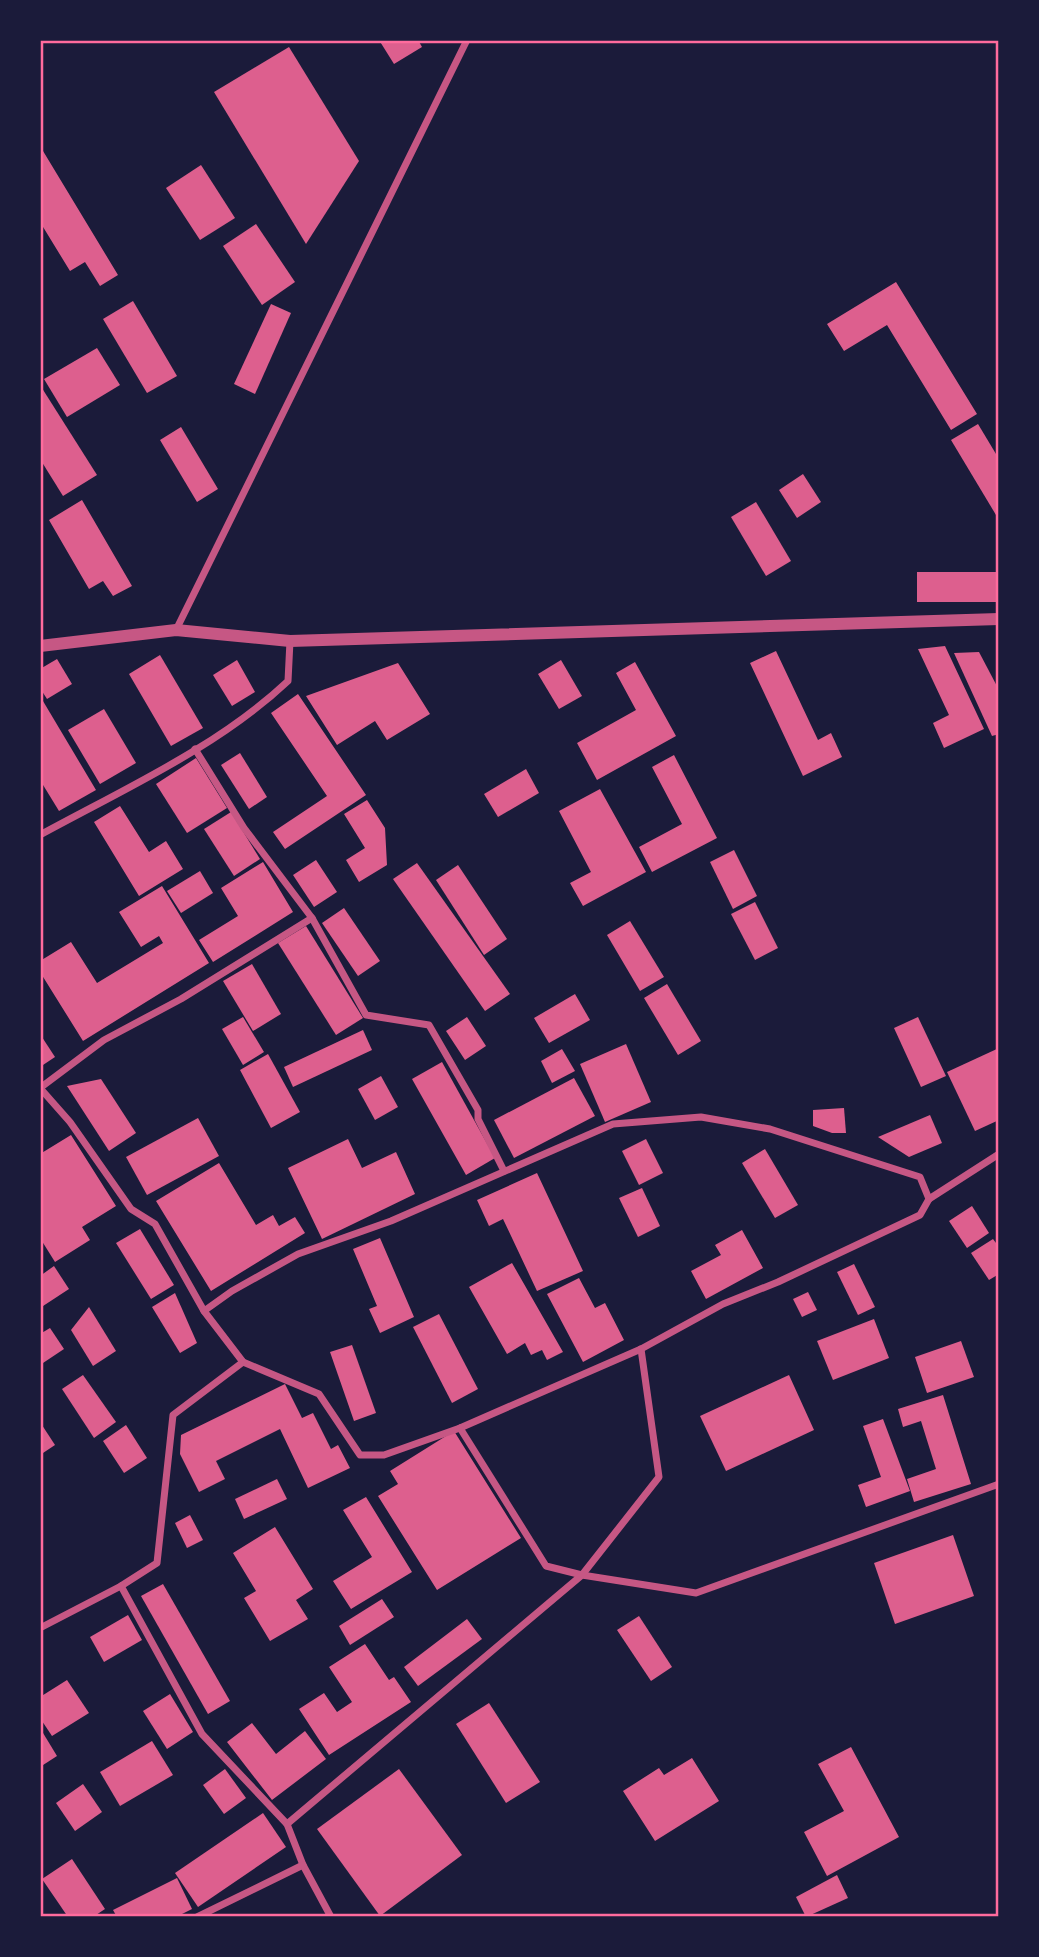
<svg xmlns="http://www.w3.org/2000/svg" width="1039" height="1957" font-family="'DM Sans',sans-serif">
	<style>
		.building { fill: #dd5f8e }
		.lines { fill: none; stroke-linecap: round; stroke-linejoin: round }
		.minor { stroke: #c65784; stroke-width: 7 }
		.tertiary { stroke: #c65784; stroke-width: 12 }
		.neatline { fill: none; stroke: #ff6b9d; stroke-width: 2.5 }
	</style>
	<rect width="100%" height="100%" fill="#1b1b3a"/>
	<!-- building -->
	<g class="building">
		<polygon points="379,40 418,40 422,47 394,64"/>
		<polygon points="289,47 359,161 306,244 214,92"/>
		<polygon points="40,146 118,275 100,286 85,262 70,271 40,222"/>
		<polygon points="201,165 235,218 200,240 166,188"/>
		<polygon points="256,224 295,282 262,305 223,246"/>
		<polygon points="896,282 977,414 951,430 887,325 844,351 827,324"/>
		<polygon points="133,301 177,376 147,393 103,319"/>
		<polygon points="271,304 291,313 255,394 234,384"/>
		<polygon points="97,348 120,385 67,417 44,379"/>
		<polygon points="40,385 97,475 63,496 40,459"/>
		<polygon points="978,424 999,459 999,520 951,440"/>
		<polygon points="181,427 218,489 197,502 160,440"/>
		<polygon points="803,474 821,502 797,518 779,490"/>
		<polygon points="82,500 132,586 113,596 103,581 89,589 49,520"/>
		<polygon points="756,502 791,561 766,576 731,517"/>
		<rect x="917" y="572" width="82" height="30"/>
		<polygon points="945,646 984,729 944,748 933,723 949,715 918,649"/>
		<polygon points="776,651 818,740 831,733 842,757 803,776 750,663"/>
		<polygon points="979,652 999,690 999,734 992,736 954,653"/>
		<polygon points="160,655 203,728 171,746 129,674"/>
		<polygon points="57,659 72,684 47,699 40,688 40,669"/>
		<polygon points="237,660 255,692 232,706 213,675"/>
		<polygon points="561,660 582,696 559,709 538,674"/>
		<polygon points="635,662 676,736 597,780 577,743 636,710 616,673"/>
		<polygon points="398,663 430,714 387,740 375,721 337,745 306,696"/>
		<polygon points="298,694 366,795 285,849 273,832 327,796 271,713"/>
		<polygon points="40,696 96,790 59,811 40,780"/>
		<polygon points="104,709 136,763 100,784 68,730"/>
		<polygon points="240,753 267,797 249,809 221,765"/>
		<polygon points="674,755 717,838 652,872 639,847 682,824 652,767"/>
		<polygon points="196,758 227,808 187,833 156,784"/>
		<polygon points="526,769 539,793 498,817 484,794"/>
		<polygon points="600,789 646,872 583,906 570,883 591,872 559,811"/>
		<polygon points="367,800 385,828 387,865 359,882 346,860 365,848 344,814"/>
		<polygon points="120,806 149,852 166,841 183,869 139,896 94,822"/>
		<polygon points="231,812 260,859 234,876 204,829"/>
		<polygon points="734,850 757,896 733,909 710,862"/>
		<polygon points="316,860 337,892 314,907 293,875"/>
		<polygon points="263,862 293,912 213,962 199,940 238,916 221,888"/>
		<polygon points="417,863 510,994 485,1011 393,879"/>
		<polygon points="458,865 507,939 484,955 436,880"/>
		<polygon points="200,871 213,893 181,913 167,891"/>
		<polygon points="162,886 209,963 83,1041 40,972 40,961 71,942 97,983 163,943 159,936 141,947 119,912"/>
		<polygon points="755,902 778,948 755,960 731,914"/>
		<polygon points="344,908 380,961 358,976 322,923"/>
		<polygon points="630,921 664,977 640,991 607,935"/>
		<polygon points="306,926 363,1018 336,1035 278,943"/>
		<polygon points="252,964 281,1014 253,1031 223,981"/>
		<polygon points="667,984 701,1041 678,1055 644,998"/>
		<polygon points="575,994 590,1020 549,1043 534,1018"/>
		<polygon points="243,1017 264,1052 243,1065 222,1029"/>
		<polygon points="467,1017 486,1046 465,1060 446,1031"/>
		<polygon points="918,1017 946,1076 921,1087 894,1028"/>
		<polygon points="363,1030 372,1050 293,1087 284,1067"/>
		<polygon points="40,1034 55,1057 40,1067"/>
		<polygon points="626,1044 651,1102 605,1122 580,1064"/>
		<polygon points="999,1048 999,1120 975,1131 947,1072"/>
		<polygon points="562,1049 575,1071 552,1083 541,1061"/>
		<polygon points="268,1054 300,1112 271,1128 240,1070"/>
		<polygon points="442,1062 495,1158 466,1175 412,1079"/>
		<polygon points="381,1076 398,1107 375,1120 358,1089"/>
		<polygon points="574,1078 595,1116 514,1158 494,1120"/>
		<polygon points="101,1079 136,1133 109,1151 67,1086"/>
		<polygon points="844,1108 846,1133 832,1133 813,1126 813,1110"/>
		<polygon points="930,1115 942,1143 909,1157 878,1137"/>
		<polygon points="198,1118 219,1156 147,1195 126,1157"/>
		<polygon points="71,1135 116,1206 82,1227 90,1240 55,1262 40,1238 40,1154"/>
		<polygon points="348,1139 362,1168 396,1152 415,1194 322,1239 288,1168"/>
		<polygon points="646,1139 663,1173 639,1185 622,1151"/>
		<polygon points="765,1149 798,1205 775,1218 742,1163"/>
		<polygon points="219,1163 256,1225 273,1215 279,1226 295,1217 305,1233 211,1291 156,1201"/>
		<polygon points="537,1173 583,1271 537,1291 503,1219 489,1226 477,1200"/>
		<polygon points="642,1188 660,1226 638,1237 619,1198"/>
		<polygon points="972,1206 989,1233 967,1248 949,1221"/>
		<polygon points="140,1229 174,1285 151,1299 116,1243"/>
		<polygon points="742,1230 763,1268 706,1299 691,1271 721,1255 715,1245"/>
		<polygon points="380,1238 414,1317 380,1333 369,1309 377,1306 353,1249"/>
		<polygon points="993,1239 999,1247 999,1274 989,1280 971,1253"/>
		<polygon points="512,1263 563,1352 547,1360 542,1350 531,1355 525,1343 507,1354 469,1287"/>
		<polygon points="854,1264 875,1307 858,1315 837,1272"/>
		<polygon points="54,1266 69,1289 40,1308 40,1276"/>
		<polygon points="579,1278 595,1308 605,1303 624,1340 583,1362 547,1294"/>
		<polygon points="808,1292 817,1310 802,1317 793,1299"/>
		<polygon points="175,1293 197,1343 180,1353 152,1307"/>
		<polygon points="89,1307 116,1351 93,1366 71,1330"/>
		<polygon points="439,1314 478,1389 452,1403 413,1327"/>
		<polygon points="874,1319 889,1358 833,1380 817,1341"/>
		<polygon points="50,1328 64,1349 40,1365 40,1334"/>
		<polygon points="961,1341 974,1377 927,1393 915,1357"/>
		<polygon points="352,1345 376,1413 354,1421 330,1352"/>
		<polygon points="83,1375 116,1422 94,1438 62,1389"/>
		<polygon points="789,1375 814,1430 726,1471 700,1416"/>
		<polygon points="285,1384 302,1418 313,1413 331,1449 338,1445 350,1468 308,1488 280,1429 216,1461 225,1479 199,1492 180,1454 181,1435"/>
		<polygon points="943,1395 971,1484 914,1502 907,1479 936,1469 921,1421 903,1427 898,1409"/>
		<polygon points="883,1419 910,1491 866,1507 858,1485 881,1477 863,1426"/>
		<polygon points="40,1422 55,1445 40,1455"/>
		<polygon points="126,1425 147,1458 124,1473 103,1441"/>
		<polygon points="454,1431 521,1538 437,1590 378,1496 398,1484 390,1471"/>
		<polygon points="277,1479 287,1499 244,1519 235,1499"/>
		<polygon points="366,1497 412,1572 351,1609 333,1581 372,1557 343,1510"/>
		<polygon points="190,1515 203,1540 187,1548 175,1523"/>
		<polygon points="275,1527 313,1589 296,1600 308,1619 270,1641 244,1598 256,1591 233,1553"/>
		<polygon points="953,1535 974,1596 895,1624 874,1563"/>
		<polygon points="163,1584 230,1701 208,1714 141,1596"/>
		<polygon points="382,1599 394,1617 350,1645 339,1626"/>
		<polygon points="128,1615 142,1640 104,1662 90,1637"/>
		<polygon points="639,1616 672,1667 651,1681 617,1630"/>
		<polygon points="467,1619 482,1639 418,1686 404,1667"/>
		<polygon points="365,1644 389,1680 394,1677 411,1702 329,1755 299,1709 324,1693 337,1712 352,1702 329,1667"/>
		<polygon points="67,1680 89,1713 52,1736 40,1718 40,1697"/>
		<polygon points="170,1694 193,1732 167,1749 143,1711"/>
		<polygon points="489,1703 540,1782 506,1803 456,1724"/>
		<polygon points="252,1723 276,1754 305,1731 326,1759 272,1800 227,1742"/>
		<polygon points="40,1728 57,1756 40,1767"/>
		<polygon points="152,1741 173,1775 120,1806 100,1772"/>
		<polygon points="851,1747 899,1837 827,1876 804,1832 844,1811 818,1764"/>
		<polygon points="692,1758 719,1801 655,1841 623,1791 659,1768 664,1775"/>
		<polygon points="225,1769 246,1798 224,1814 203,1785"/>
		<polygon points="399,1769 462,1855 380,1916 317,1829"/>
		<polygon points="83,1784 102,1812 75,1831 56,1803"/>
		<polygon points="263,1813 286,1847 198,1907 175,1873"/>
		<polygon points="72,1859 105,1909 93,1917 68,1917 42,1879"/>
		<polygon points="837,1875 848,1898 806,1917 796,1897"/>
		<polygon points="177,1878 192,1909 176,1917 117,1917 113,1910"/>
	</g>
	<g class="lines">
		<!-- minor -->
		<g class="minor">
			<polyline points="176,630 467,40"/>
			<polyline points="195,749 244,828 312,918 366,1015 429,1025 478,1110 478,1119 504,1171"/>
			<path d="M 40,835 C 124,789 218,747 288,681 L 290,641"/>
			<polyline points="40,1088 70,1122 131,1209 155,1224 204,1311 243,1362 319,1394 360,1455 384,1455 460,1428 641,1349 723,1304 778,1282 920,1215 929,1199 999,1154"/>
			<polyline points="40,1088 104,1040 181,999 312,918"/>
			<polyline points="204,1311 232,1291 298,1254 391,1221 613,1124 701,1117 770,1129 920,1177 929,1199"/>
			<polyline points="460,1428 546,1566 582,1575 696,1593 999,1484"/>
			<polyline points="121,1586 202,1734 287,1824 303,1865 331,1917"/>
			<polyline points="40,1628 121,1586 157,1563 173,1415 243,1362"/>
			<polyline points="287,1824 582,1575 659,1477 641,1349"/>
			<polyline points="197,1917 303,1865"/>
		</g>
		<!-- tertiary -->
		<polyline class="tertiary" points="40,646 176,630 290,641 999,619"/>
	</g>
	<!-- border -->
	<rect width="1039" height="1957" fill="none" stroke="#1b1b3a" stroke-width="84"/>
	<rect x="42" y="42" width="955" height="1873" class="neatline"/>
</svg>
